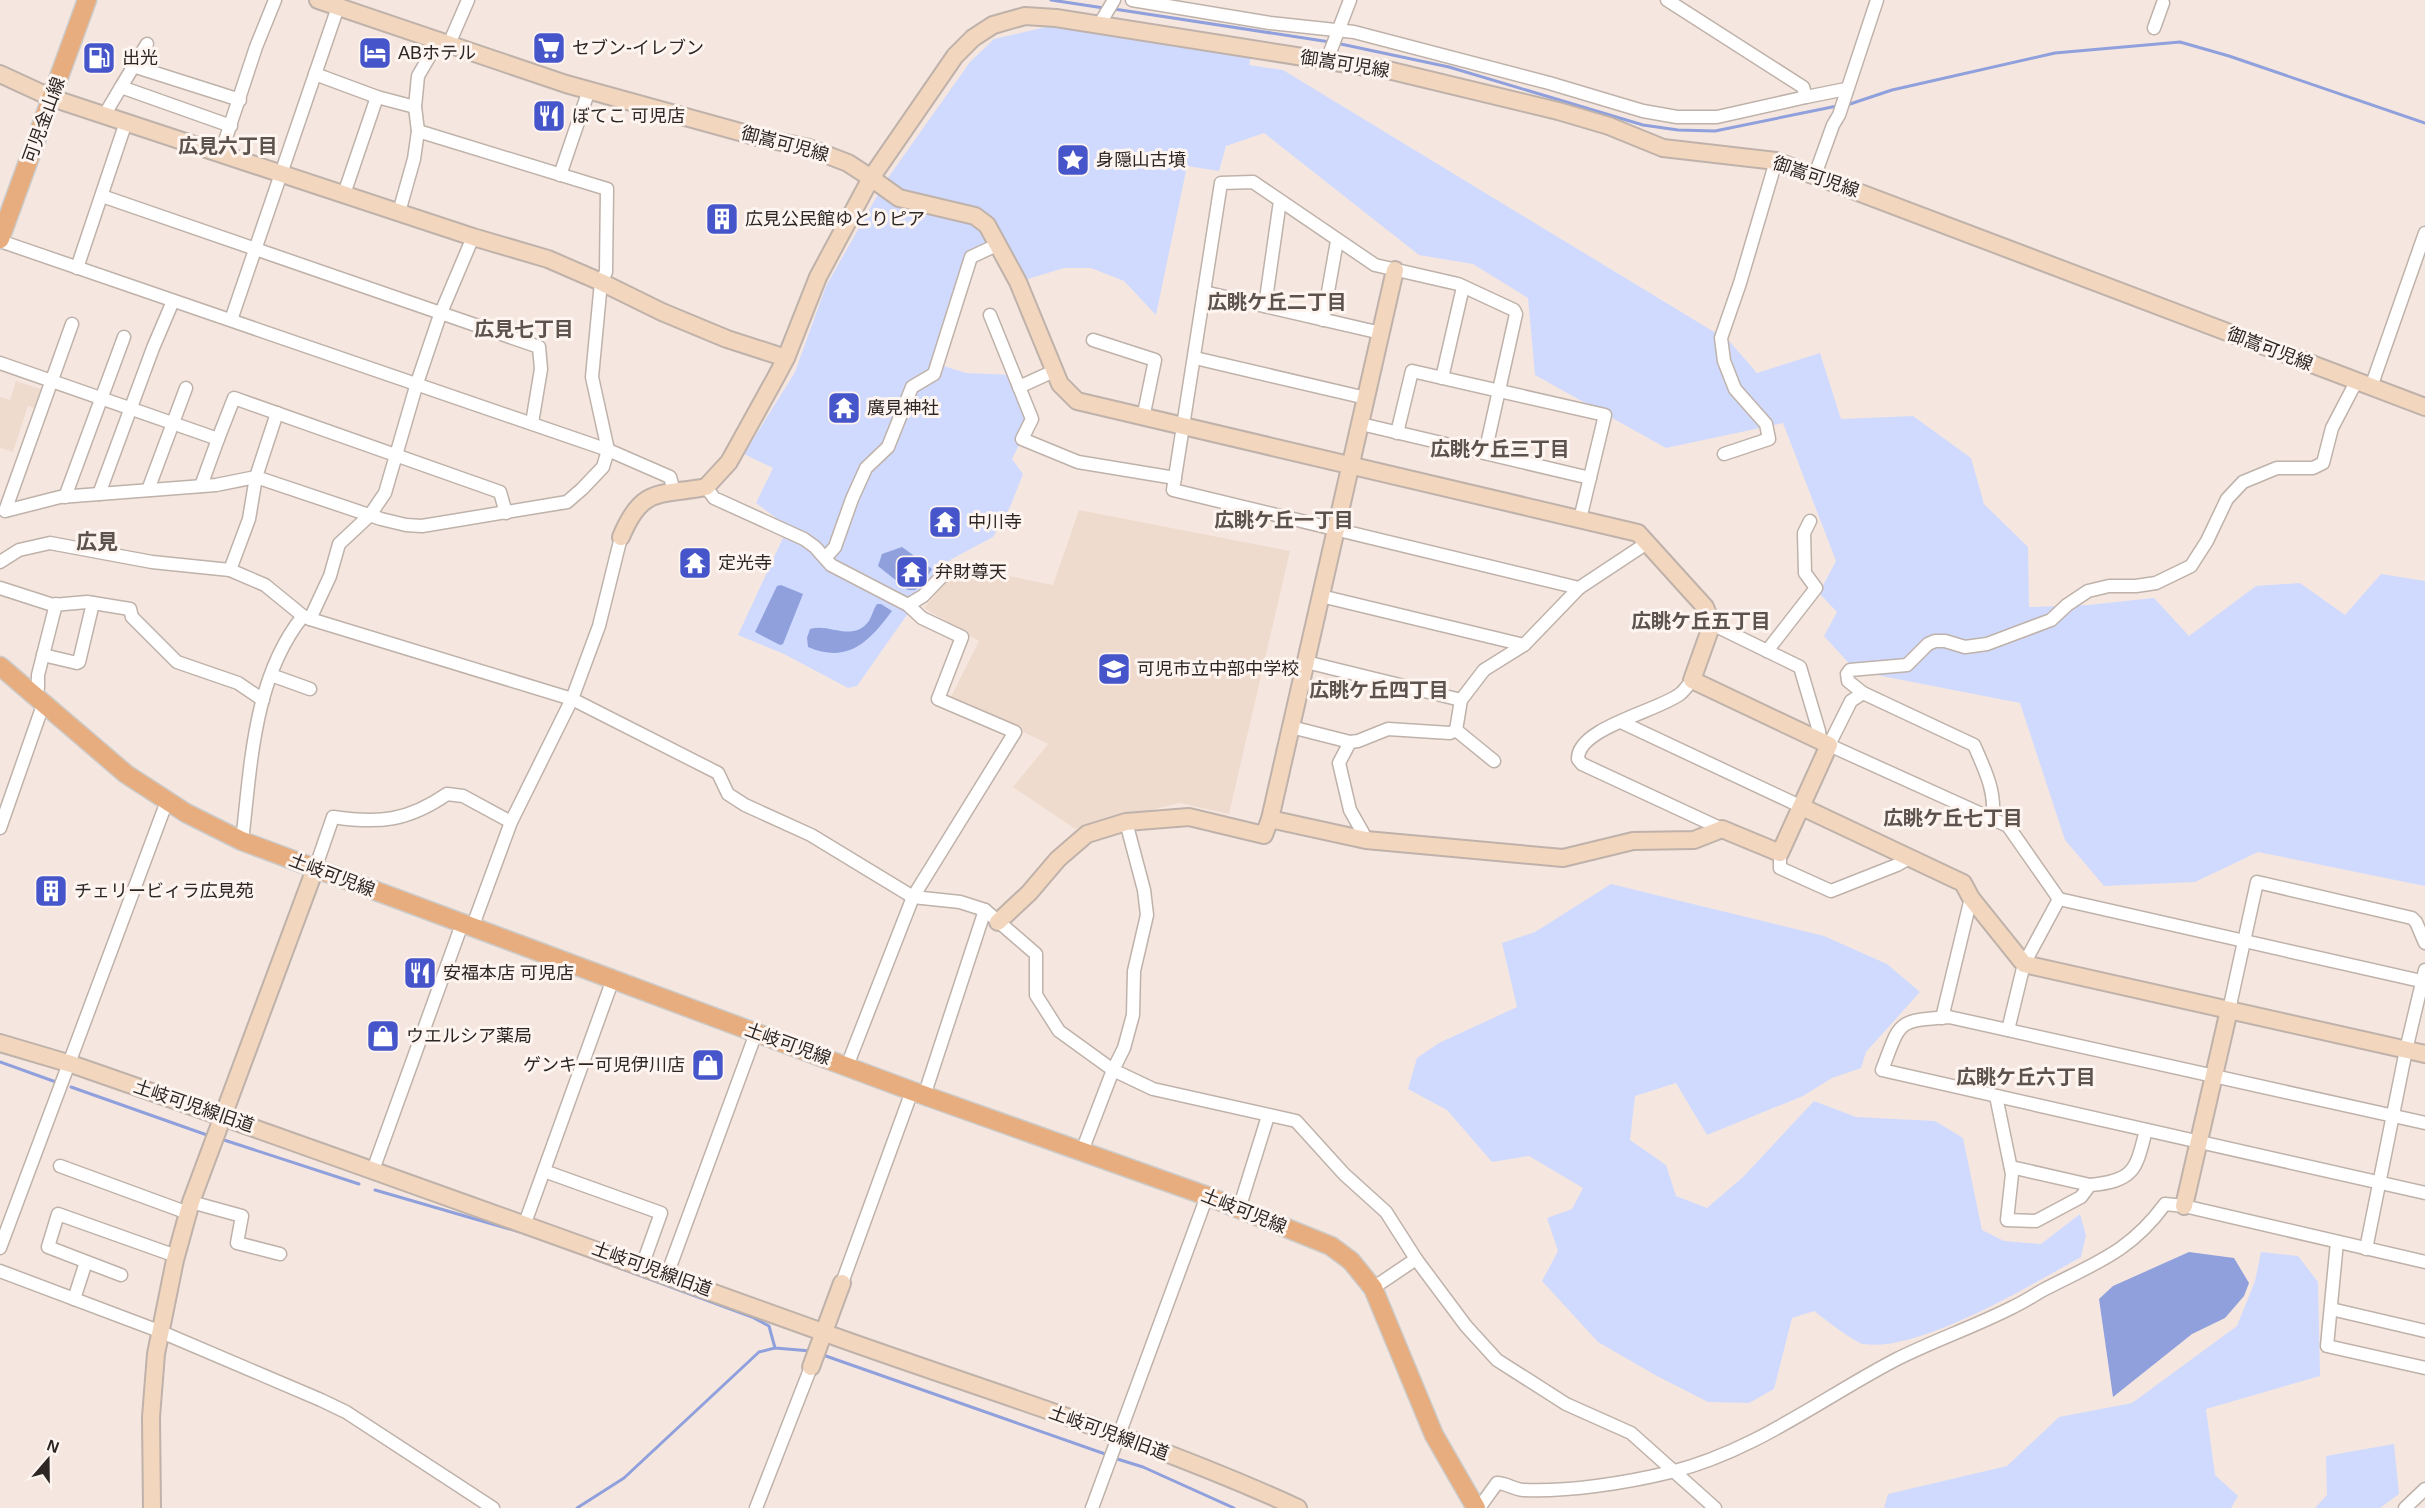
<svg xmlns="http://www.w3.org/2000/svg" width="2425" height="1508" font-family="Helvetica,'Noto Sans JP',sans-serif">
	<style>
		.built { fill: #efdbce }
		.green { fill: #d0dafe }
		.water { fill: #8fa0dd }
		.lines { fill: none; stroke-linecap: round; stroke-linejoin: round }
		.stream { stroke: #8fa0dd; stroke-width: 3 }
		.street-casing { stroke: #bfb2aa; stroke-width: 15 }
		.secondary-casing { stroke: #bfb2aa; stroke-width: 20 }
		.primary-casing { stroke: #cccbca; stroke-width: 21 }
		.street { stroke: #fff; stroke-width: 12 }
		.secondary { stroke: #f3d6be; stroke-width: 16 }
		.primary { stroke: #e7ad7e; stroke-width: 18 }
		.labels { text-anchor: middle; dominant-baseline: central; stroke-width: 6; stroke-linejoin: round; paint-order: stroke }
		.poi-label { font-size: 18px; fill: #2c2724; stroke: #fef5f0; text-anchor: start }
		.street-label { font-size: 18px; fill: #2c2724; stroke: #fef5f0 }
		.neighbourhood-label { font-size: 20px; font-weight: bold; fill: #5e534c; stroke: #fef5f0 }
		.quarter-label { font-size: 21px; font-weight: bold; fill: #5e534c; stroke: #fef5f0 }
	</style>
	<rect width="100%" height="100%" fill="#f5e7df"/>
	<!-- built -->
	<g class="built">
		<polygon points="16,381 44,390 38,409 28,406 13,452 0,448 0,397 10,400"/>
		<polygon points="1079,510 1290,551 1229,814 1179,803 1075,829 1013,787 1048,744 951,697 979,641 924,608 952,576 1004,575 1053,585"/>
	</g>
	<!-- green -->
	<g class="green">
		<polygon points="1050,26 1251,56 1249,65 1283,70 1729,341 1757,373 1820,353 1841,419 1913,416 1971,458 1984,504 2028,547 2029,607 2088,605 2154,598 2189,636 2256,586 2300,583 2345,615 2381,574 2425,581 2425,886 2258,852 2195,882 2104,886 2065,840 2020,703 1856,671 1824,636 1837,612 1819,593 1836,561 1783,423 1666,448 1535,375 1528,298 1473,264 1419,255 1264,133 1226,146 1219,171 1187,166 1156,315 1124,281 1091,268 1064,268 1018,282 999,244 971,257 937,364 966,373 1014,375 1032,419 1012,459 1023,474 1010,507 993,537 950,560 925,589 857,686 848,688 784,654 738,635 788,527 756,503 773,468 744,454 795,372 826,286 885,182 970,62 994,39"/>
		<path d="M 1611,884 L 1824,936 L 1887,964 L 1920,992 L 1866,1052 L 1861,1068 L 1832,1078 L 1803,1096 L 1707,1135 L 1676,1083 L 1635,1096 L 1630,1140 L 1666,1165 L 1676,1196 L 1707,1208 L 1743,1177 L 1814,1101 L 1856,1117 L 1935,1121 L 1963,1138 L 1982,1230 L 2004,1241 L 2041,1244 L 2080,1214 L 2086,1235 L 2081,1257 C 2031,1285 1918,1353 1863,1344 C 1854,1342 1823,1318 1814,1311 L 1792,1318 L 1774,1389 L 1749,1403 L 1708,1402 L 1657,1376 L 1598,1342 L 1542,1281 L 1558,1251 L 1547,1218 L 1572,1209 L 1583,1188 L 1529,1156 L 1492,1162 L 1447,1110 L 1408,1089 L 1417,1058 L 1439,1043 L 1517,1007 L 1502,943 L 1535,932 Z"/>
		<polygon points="2261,1252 2298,1256 2318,1282 2320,1376 2206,1409 2215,1475 2238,1496 2231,1508 1884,1508 1888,1494 2007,1466 2059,1417 2132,1403 2237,1326 2255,1281"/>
		<polygon points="2394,1444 2399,1494 2380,1508 2315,1508 2327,1495 2326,1456"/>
	</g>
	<!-- water -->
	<g class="water">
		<polygon points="902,547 932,569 921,586 915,590 908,590 878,566 882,554"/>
		<polygon points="781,585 803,594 783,644 780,645 755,632 777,586"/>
		<path d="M 877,604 L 881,604 L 892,611 C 869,642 848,664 808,647 L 807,638 L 810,629 C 830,623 852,643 869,621 C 872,616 873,610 877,604 Z"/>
		<polygon points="2189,1252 2234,1258 2249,1283 2244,1296 2225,1318 2192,1334 2113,1397 2099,1299 2113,1286"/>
	</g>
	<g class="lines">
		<!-- stream -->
		<g class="stream">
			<polyline points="1051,0 1104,8"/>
			<polyline points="1114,9 1330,42"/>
			<polyline points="1336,43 1449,67 1643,125 1678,130 1715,131 1837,106"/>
			<polyline points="1847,105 1892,90 2055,53 2180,42 2229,56 2425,123"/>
			<polyline points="0,1062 56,1082"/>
			<polyline points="71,1087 207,1135"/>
			<polyline points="224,1140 359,1184"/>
			<polyline points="375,1190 527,1234"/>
			<polyline points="595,1259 752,1317 769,1326 775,1348 811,1351"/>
			<polyline points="823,1355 1108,1455"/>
			<polyline points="1114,1458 1143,1467 1234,1508"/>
			<polyline points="577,1508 624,1478 759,1352 775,1348"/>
		</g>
		<defs>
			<g id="street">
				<polyline points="1132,0 1270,23 1354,32 1549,83 1643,111 1677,117 1717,117 1806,97"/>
				<polyline points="1667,0 1803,87 1806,97 1846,89"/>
				<polyline points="1099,25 1114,0"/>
				<polyline points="2154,28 2163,3"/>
				<polyline points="449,44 468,0"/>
				<polyline points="1327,60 1350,0"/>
				<polyline points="133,66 240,100"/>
				<polyline points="315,74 377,97 415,107"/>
				<polyline points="121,87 147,44"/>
				<polyline points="105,114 121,87 231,126"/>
				<polyline points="221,153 256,47 275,0"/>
				<polyline points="560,175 589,90"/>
				<polyline points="1815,175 1833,125 1839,115 1877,0"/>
				<polyline points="344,194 377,97"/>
				<polyline points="102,196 539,347 541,369 532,423"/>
				<polyline points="399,212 414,159 418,131 415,107 418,76 439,40"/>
				<polyline points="0,241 608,450 670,477 674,491"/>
				<polyline points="77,268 126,122"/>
				<polyline points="1204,292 1381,333"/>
				<polyline points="1265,306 1280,201"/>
				<polyline points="990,315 1032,419 1022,439 1078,462 1175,478"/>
				<polyline points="231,320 338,7"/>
				<polyline points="1323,320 1337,241"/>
				<polyline points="72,324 5,511 60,497 216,485 256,477 381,519 406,525 422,526 567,502 582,489 603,467 608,450 592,377 601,282 606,272 607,189 418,131"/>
				<polyline points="1093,340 1155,360 1143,418"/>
				<polyline points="1195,358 1366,398"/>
				<polyline points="0,363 218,439 234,398 500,492 506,513"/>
				<polyline points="1442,378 1463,287"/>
				<polyline points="1019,387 1054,371"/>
				<polyline points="2371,387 2425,233"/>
				<polyline points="1361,424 1590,478"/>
				<polyline points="1397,433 1412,371 1605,415 1580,519"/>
				<polyline points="1485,453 1516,314 1514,310 1458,284 1375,265 1253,182 1221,183 1173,490 1579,588 1647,543"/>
				<polyline points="1724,454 1769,439 1766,424 1735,389 1724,361 1721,338 1740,283 1776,161"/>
				<polyline points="201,486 218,439"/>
				<polyline points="706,487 714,498 804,539 815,547 831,565 908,605 922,618 962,637 938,699 1015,732 913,897 847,1066"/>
				<polyline points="148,490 186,388"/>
				<polyline points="99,494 153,348 173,301"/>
				<polyline points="65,497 124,337"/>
				<polyline points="826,557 835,547 852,499 866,468 888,447 912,387 934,374 971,257 999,244"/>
				<polyline points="0,562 19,550 50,543 152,562 230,570 265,585 303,616 310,619 572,699 718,773 728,794 745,805 811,835 913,897 960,902 985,910 1036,954 1036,995 1059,1031 1113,1070 1153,1089 1296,1121 1344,1174 1386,1212 1416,1259 1466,1326 1497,1360 1566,1404 1631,1433 1715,1508"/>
				<polyline points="230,570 249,519 256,477 277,413"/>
				<polyline points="0,588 53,605 87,602 130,609 132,617 177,662 238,683 263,700"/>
				<polyline points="1321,596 1524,645"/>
				<polyline points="908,605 923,596 947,571"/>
				<polyline points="310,619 330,576 339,544 370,515 385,493 417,383 440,315 473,237"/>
				<polyline points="1712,624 1800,667 1819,731 1820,739"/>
				<polyline points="1767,651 1816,588 1805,573 1804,533 1810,521"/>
				<polyline points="43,655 77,663 79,662 93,603"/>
				<polyline points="1306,662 1461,700"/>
				<polyline points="271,675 310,689"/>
				<path d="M 1692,680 C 1688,685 1685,690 1680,694 C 1658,711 1577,728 1578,759 L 1582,764 L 1722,829"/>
				<polyline points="1863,693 1851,701 1829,745 2008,826 2059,899 2425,982"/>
				<polyline points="33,695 38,688 38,675 56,604"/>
				<polyline points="1621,722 1802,807"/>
				<polyline points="1291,727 1350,742 1358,741 1388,729 1450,733 1456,730 1461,700 1484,670 1524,645 1579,588"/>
				<polyline points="1456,730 1494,761"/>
				<polyline points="1350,742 1339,763 1350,810 1363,833 1366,840"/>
				<path d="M 1992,819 C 1997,793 1984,768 1974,745 L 1863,693 L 1848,681 L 1847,674 L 1850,670 L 1907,665 L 1928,644 L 1935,641 L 1945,641 L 1965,647 L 1987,644 L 2051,620 L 2067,605 L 2088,591 L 2109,586 L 2136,586 L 2156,583 L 2191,566 L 2207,541 L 2227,499 L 2243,482 L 2277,468 L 2313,468 L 2323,463 L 2332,428 L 2356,382"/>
				<polyline points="0,828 43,705"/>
				<path d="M 242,841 C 251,766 253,678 303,616"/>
				<polyline points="1780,853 1780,868 1831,891 1897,865 1909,858"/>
				<path d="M 315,869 L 333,817 C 379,824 408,821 447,794 L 463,796 L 511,822"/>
				<polyline points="472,928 511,822 572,699 599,626 621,537"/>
				<polyline points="2229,1010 2257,882 2412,918 2416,922 2425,943"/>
				<polyline points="1942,1018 1971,898"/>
				<polyline points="2008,1030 2024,964 2059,899"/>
				<polyline points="924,1096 985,910"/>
				<path d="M 1996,1096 L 2012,1174 L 2007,1220 L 2036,1221 L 2081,1197 L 2090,1185 C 2135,1181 2136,1169 2146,1130"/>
				<path d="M 2425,1123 L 1949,1017 C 1895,1021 1901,1021 1882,1070 L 2425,1193"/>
				<polyline points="1082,1151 1113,1070 1124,1048 1133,1015 1134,971 1147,915 1144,890 1126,822"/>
				<polyline points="60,1166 188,1213"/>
				<polyline points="2011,1167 2090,1185"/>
				<polyline points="373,1170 462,924"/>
				<polyline points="544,1171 661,1213 642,1266"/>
				<polyline points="191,1202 242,1216 237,1243 280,1254"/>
				<polyline points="1239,1209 1268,1116"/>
				<polyline points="525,1223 613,979"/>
				<polyline points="2337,1242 2327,1346 2425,1368"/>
				<polyline points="0,1248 167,801"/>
				<polyline points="2366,1249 2406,1050 2425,970"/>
				<polyline points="0,1271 159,1331 321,1400 346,1412 493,1508"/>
				<polyline points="121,1275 48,1247 58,1214 176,1256"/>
				<polyline points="667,1275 756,1033"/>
				<polyline points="842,1283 912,1091"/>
				<polyline points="1373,1288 1416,1259"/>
				<polyline points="74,1299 86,1262"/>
				<polyline points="2331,1309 2425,1331"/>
				<polyline points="756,1508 811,1367"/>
				<polyline points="1092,1508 1207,1196"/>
				<path d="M 1479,1508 L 1497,1483 C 1506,1483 1513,1489 1523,1490 C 1568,1492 1626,1483 1671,1472 C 1755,1451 1822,1398 1897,1359 C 1935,1340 1976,1326 2013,1307 C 2024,1302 2034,1295 2045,1289 C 2095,1263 2130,1252 2165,1204 L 2184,1206 L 2425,1262"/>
				<polyline points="2405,1508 2425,1489"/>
			</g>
			<g id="secondary">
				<polyline points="318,0 566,84 758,137 809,148 848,163 871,178 955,56 973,38 993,25 1025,16 1056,18 1392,71 1558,111 1609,126 1663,148 1776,161 2425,407"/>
				<polyline points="0,74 52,98 473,237 548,259 601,282 662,312 727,339 786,358"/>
				<path d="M 621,537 C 642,486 659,496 706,487 L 729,462 L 776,377 L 786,358 L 818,277 L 871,178 L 899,198 L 975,216 L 987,225 L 1018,282 L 1060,384 L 1077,401 L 1638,533 L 1705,607 L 1712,624 L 1692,680 L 1829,745 L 1780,853 L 1722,829 L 1694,840 L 1633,841 L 1563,858 L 1366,840 L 1270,819"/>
				<polyline points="1802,807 1963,883 1971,898 2024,964 2425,1054"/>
				<polyline points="998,922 1029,893 1058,859 1087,834 1126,822 1189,817 1264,835 1270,819 1395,270"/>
				<path d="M 0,1043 L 71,1064 C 323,1151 574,1243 825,1333 C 983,1390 1145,1438 1298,1508"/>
				<polyline points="2184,1206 2229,1010"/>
				<polyline points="811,1367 842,1283"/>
				<polyline points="152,1508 151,1417 156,1354 175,1260 191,1202 315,869"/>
			</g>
			<g id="primary">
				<polyline points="0,239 87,0"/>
				<polyline points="0,666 126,774 186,813 242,841 912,1091 1207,1196 1331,1246 1351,1261 1373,1288 1434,1435 1476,1508"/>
			</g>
		</defs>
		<!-- street casing -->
		<use href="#street" class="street-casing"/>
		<!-- secondary casing -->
		<use href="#secondary" class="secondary-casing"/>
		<!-- primary casing -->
		<use href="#primary" class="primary-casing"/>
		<!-- street -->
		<use href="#street" class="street"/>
		<!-- secondary -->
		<use href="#secondary" class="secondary"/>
		<!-- primary -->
		<use href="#primary" class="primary"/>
	</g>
	<!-- icons -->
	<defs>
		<symbol id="supermarket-square" viewBox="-11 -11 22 22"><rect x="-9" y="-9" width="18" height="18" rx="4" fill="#4656ca" stroke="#fef5f0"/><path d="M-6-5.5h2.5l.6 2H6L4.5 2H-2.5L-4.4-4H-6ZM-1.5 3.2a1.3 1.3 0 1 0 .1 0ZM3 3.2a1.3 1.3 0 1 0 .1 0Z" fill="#fff"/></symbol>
		<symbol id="hotel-square" viewBox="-11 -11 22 22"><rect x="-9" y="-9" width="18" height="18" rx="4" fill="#4656ca" stroke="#fef5f0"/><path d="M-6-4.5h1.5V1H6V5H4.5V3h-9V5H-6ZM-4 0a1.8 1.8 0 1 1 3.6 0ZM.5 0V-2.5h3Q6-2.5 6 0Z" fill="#fff"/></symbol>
		<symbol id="fuel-square" viewBox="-11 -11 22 22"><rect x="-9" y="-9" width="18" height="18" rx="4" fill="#4656ca" stroke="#fef5f0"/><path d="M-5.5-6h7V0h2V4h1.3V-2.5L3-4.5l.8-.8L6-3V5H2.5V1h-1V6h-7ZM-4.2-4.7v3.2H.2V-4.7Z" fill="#fff"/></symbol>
		<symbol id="restaurant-square" viewBox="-11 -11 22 22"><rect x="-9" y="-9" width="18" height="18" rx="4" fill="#4656ca" stroke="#fef5f0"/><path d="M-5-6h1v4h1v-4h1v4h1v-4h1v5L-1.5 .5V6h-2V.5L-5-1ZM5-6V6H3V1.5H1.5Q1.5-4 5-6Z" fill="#fff"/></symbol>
		<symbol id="sight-square" viewBox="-11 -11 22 22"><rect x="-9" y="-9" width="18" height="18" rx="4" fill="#4656ca" stroke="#fef5f0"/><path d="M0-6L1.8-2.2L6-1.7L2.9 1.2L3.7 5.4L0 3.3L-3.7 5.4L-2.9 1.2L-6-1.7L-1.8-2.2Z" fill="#fff"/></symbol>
		<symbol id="building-square" viewBox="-11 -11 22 22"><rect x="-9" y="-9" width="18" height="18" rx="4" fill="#4656ca" stroke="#fef5f0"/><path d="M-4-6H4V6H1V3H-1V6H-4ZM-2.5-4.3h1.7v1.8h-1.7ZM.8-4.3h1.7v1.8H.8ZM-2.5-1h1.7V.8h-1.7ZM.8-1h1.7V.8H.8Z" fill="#fff"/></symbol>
		<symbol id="temple-square" viewBox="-11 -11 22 22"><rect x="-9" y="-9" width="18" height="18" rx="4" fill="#4656ca" stroke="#fef5f0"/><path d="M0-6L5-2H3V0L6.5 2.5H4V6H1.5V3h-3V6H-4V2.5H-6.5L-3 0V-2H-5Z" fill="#fff"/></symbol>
		<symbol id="school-square" viewBox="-11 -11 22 22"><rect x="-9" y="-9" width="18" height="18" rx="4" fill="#4656ca" stroke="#fef5f0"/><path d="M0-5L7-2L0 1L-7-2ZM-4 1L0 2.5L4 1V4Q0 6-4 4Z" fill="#fff"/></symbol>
		<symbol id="shop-square" viewBox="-11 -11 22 22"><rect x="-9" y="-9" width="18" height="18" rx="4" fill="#4656ca" stroke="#fef5f0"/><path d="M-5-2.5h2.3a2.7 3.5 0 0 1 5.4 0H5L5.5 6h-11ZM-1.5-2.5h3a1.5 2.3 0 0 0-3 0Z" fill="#fff"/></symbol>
	</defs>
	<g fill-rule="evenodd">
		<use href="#supermarket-square" x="530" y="29" width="38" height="38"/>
		<use href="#hotel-square" x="356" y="34" width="38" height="38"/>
		<use href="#fuel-square" x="80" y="39" width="38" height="38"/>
		<use href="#restaurant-square" x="530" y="97" width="38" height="38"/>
		<use href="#sight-square" x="1054" y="141" width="38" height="38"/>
		<use href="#building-square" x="703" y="200" width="38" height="38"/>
		<use href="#temple-square" x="825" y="389" width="38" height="38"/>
		<use href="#temple-square" x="926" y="503" width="38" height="38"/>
		<use href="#temple-square" x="676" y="544" width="38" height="38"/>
		<use href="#temple-square" x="893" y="553" width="38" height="38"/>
		<use href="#school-square" x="1095" y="650" width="38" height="38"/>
		<use href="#building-square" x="32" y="872" width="38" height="38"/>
		<use href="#restaurant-square" x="401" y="954" width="38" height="38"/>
		<use href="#shop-square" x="364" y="1017" width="38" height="38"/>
		<use href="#shop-square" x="689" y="1046" width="38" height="38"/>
	</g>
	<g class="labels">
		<!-- poi labels -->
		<g class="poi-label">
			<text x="572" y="48">セブン-イレブン</text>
			<text x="398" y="53">ABホテル</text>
			<text x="122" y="58">出光</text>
			<text x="572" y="116">ぼてこ 可児店</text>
			<text x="1096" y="160">身隠山古墳</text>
			<text x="745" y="219">広見公民館ゆとりピア</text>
			<text x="867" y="408">廣見神社</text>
			<text x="968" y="522">中川寺</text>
			<text x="718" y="563">定光寺</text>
			<text x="935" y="572">弁財尊天</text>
			<text x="1137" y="669">可児市立中部中学校</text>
			<text x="74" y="891">チェリービィラ広見苑</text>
			<text x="443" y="973">安福本店 可児店</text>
			<text x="406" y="1036">ウエルシア薬局</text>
			<text x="685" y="1065" text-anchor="end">ゲンキー可児伊川店</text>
		</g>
		<!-- street labels -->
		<g class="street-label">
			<text transform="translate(1345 64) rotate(9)">御嵩可児線</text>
			<text transform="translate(44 120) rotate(-70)">可児金山線</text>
			<text transform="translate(785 144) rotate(15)">御嵩可児線</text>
			<text transform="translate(1816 177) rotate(19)">御嵩可児線</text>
			<text transform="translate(2270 349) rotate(21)">御嵩可児線</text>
			<text transform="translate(332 875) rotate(21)">土岐可児線</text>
			<text transform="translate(788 1044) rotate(20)">土岐可児線</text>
			<text transform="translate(194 1106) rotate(19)">土岐可児線旧道</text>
			<text transform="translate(1244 1211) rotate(22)">土岐可児線</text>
			<text transform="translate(652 1269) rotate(20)">土岐可児線旧道</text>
			<text transform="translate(1109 1433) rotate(20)">土岐可児線旧道</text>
		</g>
		<!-- neighbourhood labels -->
		<g class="neighbourhood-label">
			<text x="228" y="146">広見六丁目</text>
			<text x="1277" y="302">広眺ケ丘二丁目</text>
			<text x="524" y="329">広見七丁目</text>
			<text x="1500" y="449">広眺ケ丘三丁目</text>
			<text x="1284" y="520">広眺ケ丘一丁目</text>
			<text x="1701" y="621">広眺ケ丘五丁目</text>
			<text x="1379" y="690">広眺ケ丘四丁目</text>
			<text x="1953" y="818">広眺ケ丘七丁目</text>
			<text x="2026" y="1077">広眺ケ丘六丁目</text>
		</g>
		<!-- quarter labels -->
		<g class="quarter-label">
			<text x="97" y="541">広見</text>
		</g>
	</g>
	<!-- north arrow -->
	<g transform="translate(48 1460) rotate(20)" stroke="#fef5f0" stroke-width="4.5" paint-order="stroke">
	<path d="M0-4.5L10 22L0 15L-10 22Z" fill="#2c2724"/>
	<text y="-9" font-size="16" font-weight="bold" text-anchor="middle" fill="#2c2724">N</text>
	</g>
</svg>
